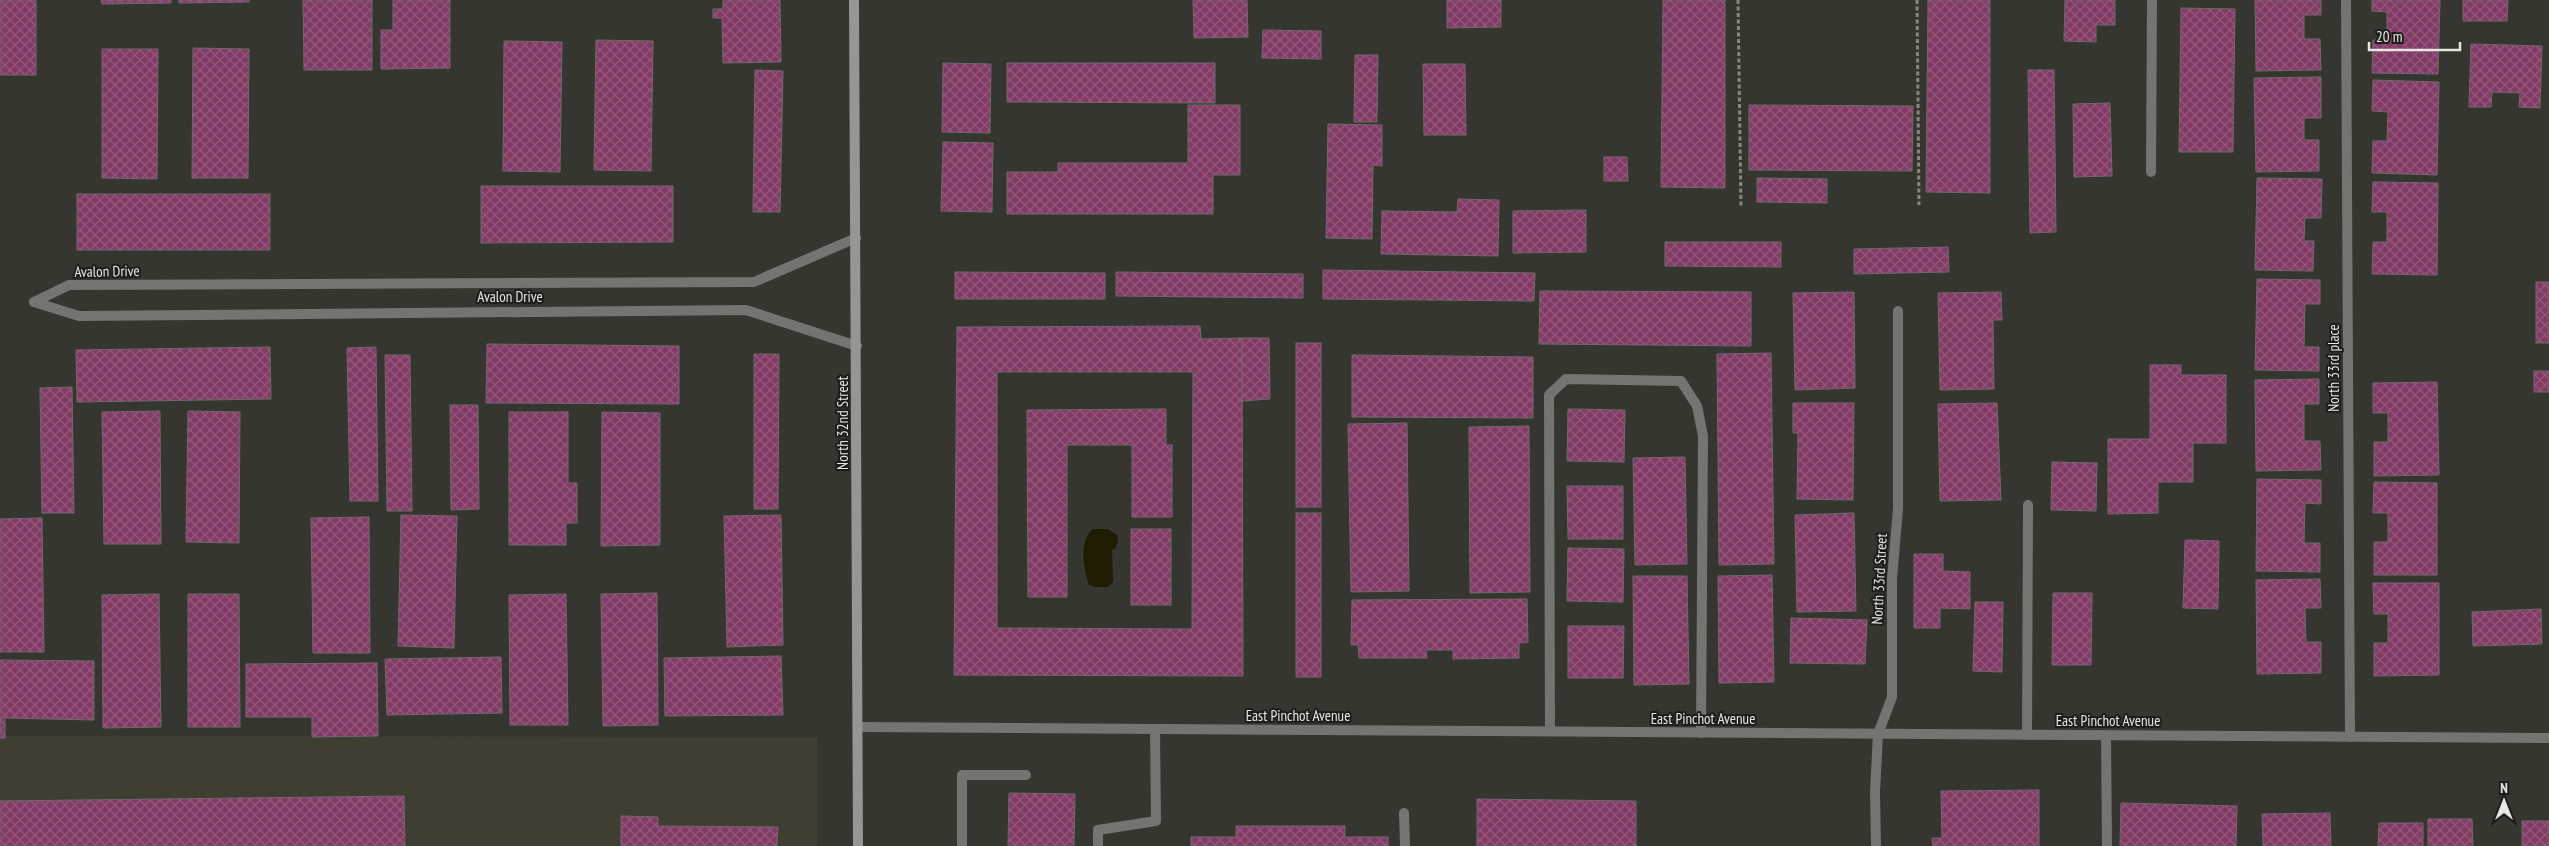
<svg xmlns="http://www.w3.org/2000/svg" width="2549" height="846" font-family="'PT Sans Narrow',sans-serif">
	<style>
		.built { fill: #3e3e32 }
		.water { fill: #1e1d02 }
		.building { fill: url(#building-cross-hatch); stroke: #70696d; fill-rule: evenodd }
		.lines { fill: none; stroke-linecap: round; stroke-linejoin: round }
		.path { stroke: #888883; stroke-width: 3; stroke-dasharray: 4 2.5; stroke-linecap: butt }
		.lane { stroke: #747471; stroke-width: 10 }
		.street { stroke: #747471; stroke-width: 10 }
		.secondary { stroke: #969692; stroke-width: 10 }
		.labels { text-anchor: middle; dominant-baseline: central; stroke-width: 4; stroke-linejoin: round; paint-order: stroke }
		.street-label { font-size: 15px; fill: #e6e6e3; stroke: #1d1d1b }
	</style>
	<defs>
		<pattern id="building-cross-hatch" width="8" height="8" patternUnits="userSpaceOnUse" patternTransform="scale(1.25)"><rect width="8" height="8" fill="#823b65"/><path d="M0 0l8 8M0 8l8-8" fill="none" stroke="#94577b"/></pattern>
	</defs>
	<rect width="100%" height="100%" fill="#363630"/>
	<!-- built -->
	<polygon class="built" points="0,736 817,737 817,846 0,846"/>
	<!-- water -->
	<path class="water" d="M 1093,529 L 1108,529 L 1117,535 L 1118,540 L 1116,548 L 1112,550 L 1113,582 L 1108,587 L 1095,587 L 1089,585 C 1084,569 1078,541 1093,529 Z"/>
	<!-- building -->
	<g class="building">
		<rect x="0" y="0" width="36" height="75"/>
		<polygon points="101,0 171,0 171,3 102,4"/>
		<polygon points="179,0 249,0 249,2 179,3"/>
		<polygon points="303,0 372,0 372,70 304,70"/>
		<polygon points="393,0 450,0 450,68 381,69 381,30 393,30"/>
		<polygon points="723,0 780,0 781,62 723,63 722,18 713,18 713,9 723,9"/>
		<polygon points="1193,0 1247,0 1248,37 1194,38"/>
		<polygon points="1447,0 1501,0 1501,27 1447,28"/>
		<polygon points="1663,0 1725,0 1725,188 1661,187"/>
		<polygon points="1928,0 1990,0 1990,193 1926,192"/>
		<polygon points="2065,0 2115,0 2115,25 2096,25 2096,42 2064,41"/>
		<polygon points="2255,0 2321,0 2321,15 2304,15 2304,39 2320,39 2321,70 2256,71"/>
		<polygon points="2372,0 2440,0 2438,74 2372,73 2373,40 2387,40 2387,12 2372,11"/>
		<polygon points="2463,0 2508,0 2507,21 2463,21"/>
		<polygon points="2181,8 2235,9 2233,152 2179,152"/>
		<polygon points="1263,30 1321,31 1321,59 1262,58"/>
		<polygon points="596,40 653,41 651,171 594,170"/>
		<polygon points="504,41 562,42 560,172 503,171"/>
		<polygon points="2471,44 2542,46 2540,108 2519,107 2520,93 2492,92 2491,107 2469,107"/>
		<polygon points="193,48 249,49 248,178 192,178"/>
		<polygon points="102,49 158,49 157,179 102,178"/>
		<polygon points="1355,55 1378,55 1377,122 1354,122"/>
		<polygon points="943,63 991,64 990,133 942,132"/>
		<polygon points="1007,63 1215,63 1215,103 1007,102"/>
		<polygon points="1423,64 1465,64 1466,135 1424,135"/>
		<polygon points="755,70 783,71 780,212 753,212"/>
		<polygon points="2028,70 2054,70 2056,232 2030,233"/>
		<polygon points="2321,77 2321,118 2304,118 2304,140 2319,140 2319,171 2256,172 2254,78"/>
		<polygon points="2373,80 2439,82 2437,175 2372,173 2373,141 2387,141 2388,112 2372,111"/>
		<polygon points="2110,103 2112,176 2074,177 2073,104"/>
		<polygon points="1188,105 1240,105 1240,175 1213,175 1213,214 1007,214 1007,172 1058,172 1058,163 1188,163"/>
		<polygon points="1749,105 1913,106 1912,171 1749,170"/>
		<polygon points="1328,124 1382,125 1382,166 1373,165 1372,239 1326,238"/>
		<polygon points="943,142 993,143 992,212 941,211"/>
		<polygon points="1604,157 1627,157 1628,181 1604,181"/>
		<polygon points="1757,178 1827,179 1827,203 1757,202"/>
		<polygon points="2257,178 2322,179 2321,218 2305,218 2304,241 2314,241 2313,271 2255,270"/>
		<polygon points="2373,182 2438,183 2437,275 2372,274 2373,242 2387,242 2387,212 2372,212"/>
		<polygon points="481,186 673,186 673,242 481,243"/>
		<rect x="77" y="194" width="193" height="56"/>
		<polygon points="1458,199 1499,200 1498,256 1381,254 1382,211 1457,212"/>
		<polygon points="1586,210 1586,252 1513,253 1513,211"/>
		<polygon points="1665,242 1781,242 1781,267 1665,266"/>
		<polygon points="1948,247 1949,272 1854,274 1854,249"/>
		<polygon points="1323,270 1535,273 1534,301 1323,299"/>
		<polygon points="955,272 1105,273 1105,299 955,299"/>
		<polygon points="1116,272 1303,274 1303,298 1116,296"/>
		<polygon points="2257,279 2320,280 2320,304 2305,304 2304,347 2319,347 2319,371 2255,370"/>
		<rect x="2536" y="282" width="13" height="61"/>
		<polygon points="1540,291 1751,292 1751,346 1539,344"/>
		<polygon points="1854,292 1855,388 1795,390 1793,293"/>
		<polygon points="2001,292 2002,320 1993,320 1994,389 1940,390 1938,293"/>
		<path d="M 1200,326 L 1201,339 L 1242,338 L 1243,676 L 954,675 L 957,327 ZM 997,372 L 1193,372 L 1192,629 L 997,628 Z"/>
		<polygon points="1242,338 1269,338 1270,399 1242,401"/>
		<rect x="1296" y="343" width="25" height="164"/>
		<polygon points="487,344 679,346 679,404 486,403"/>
		<polygon points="270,347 271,399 77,402 76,350"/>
		<polygon points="376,347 378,501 350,501 347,348"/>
		<polygon points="1771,353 1774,564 1719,565 1717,354"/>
		<polygon points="754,354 779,354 778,509 754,509"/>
		<polygon points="385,355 410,355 412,511 387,511"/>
		<polygon points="1352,355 1533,357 1533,418 1352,417"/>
		<polygon points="2150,365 2181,365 2181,375 2226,375 2226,443 2193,443 2193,482 2158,482 2158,513 2108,514 2108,439 2150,439"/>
		<rect x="2534" y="371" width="15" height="21"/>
		<polygon points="2319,379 2319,404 2304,404 2304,441 2320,441 2321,470 2256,471 2255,380"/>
		<polygon points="2437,382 2439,475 2374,476 2374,442 2388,442 2388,413 2373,413 2373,383"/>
		<polygon points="72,387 74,513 42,513 40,388"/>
		<polygon points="1793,403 1854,403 1853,500 1797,499 1798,433 1793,433"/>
		<polygon points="1997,403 2001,500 1940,501 1938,404"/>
		<polygon points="450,405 478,405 479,509 451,510"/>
		<polygon points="1166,409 1166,445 1172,445 1172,517 1132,517 1132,445 1067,445 1067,597 1028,597 1027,410"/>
		<polygon points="1568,409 1625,410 1624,462 1567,461"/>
		<polygon points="160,411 161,544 104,544 102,412"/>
		<polygon points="188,411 240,412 239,543 186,542"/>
		<polygon points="509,412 568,412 568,483 577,483 577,523 566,523 566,545 509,545"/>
		<polygon points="602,412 660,413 660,545 601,546"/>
		<polygon points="1407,423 1409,591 1351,592 1348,424"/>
		<polygon points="1529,426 1530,592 1470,593 1469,427"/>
		<polygon points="1685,457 1687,564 1635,565 1633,458"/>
		<polygon points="2052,462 2097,463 2096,511 2051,510"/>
		<polygon points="2257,479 2321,480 2321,504 2305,503 2304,543 2320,543 2320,572 2256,571"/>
		<polygon points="2374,482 2437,483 2437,575 2374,575 2374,542 2388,542 2388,513 2373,513"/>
		<polygon points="1567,486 1623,486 1623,539 1568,539"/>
		<rect x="1296" y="513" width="25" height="164"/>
		<polygon points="1854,513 1856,611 1797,612 1795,515"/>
		<polygon points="401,515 457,516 454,648 398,646"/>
		<polygon points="781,515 783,645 727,647 724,516"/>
		<polygon points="369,517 370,653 313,653 311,518"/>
		<polygon points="42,518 44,652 0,652 0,519"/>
		<rect x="1131" y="529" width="40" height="76"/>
		<polygon points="2185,540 2219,541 2218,609 2183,608"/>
		<polygon points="1568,548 1624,549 1623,602 1567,601"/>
		<polygon points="1914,554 1943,554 1943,571 1970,572 1970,609 1940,608 1940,628 1914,628"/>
		<polygon points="1772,575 1774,682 1719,683 1718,576"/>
		<polygon points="1633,576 1687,576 1689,684 1634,685"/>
		<polygon points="2320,579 2321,608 2305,608 2306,642 2321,642 2321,673 2257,674 2256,580"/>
		<polygon points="2373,583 2439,583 2439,675 2374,676 2374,643 2388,643 2388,614 2374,614"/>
		<polygon points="657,593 658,725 603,726 601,594"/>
		<polygon points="2053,593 2092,593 2091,665 2052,665"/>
		<polygon points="159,594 161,727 103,728 102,595"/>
		<polygon points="188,594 239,594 240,727 188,727"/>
		<polygon points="566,594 568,725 510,725 509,595"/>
		<polygon points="1527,599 1528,642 1519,643 1519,658 1453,659 1453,650 1426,650 1427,658 1359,658 1358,645 1351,645 1352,600"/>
		<polygon points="1975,602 2003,602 2002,672 1973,671"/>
		<polygon points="2541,609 2542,644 2473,646 2472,612"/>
		<polygon points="1791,618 1867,620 1865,664 1790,663"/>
		<polygon points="1568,626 1624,626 1623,678 1568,678"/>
		<polygon points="781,656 783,715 665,716 664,658"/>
		<polygon points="501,657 502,713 387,715 385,659"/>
		<polygon points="0,660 94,661 94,720 5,718 5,738 0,738"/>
		<polygon points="377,663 378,736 312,737 312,717 246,717 246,664"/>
		<polygon points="2039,790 2039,846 1933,846 1932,838 1942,838 1941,791"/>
		<polygon points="1009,793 1075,794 1074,846 1008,846"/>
		<polygon points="404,796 405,846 0,846 0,801"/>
		<polygon points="1477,799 1636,801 1636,846 1477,846"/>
		<polygon points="2121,803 2237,806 2236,846 2120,846"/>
		<polygon points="2330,813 2331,846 2263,846 2262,814"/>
		<polygon points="621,816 658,817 658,826 778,827 777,846 621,846"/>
		<polygon points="2428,819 2472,819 2473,846 2428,846"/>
		<rect x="2522" y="821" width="27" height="25"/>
		<polygon points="2379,823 2423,823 2423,846 2378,846"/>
		<polygon points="1236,826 1345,826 1345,837 1388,837 1388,846 1191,846 1191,837 1236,837"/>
	</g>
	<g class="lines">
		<!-- path -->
		<g class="path">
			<polyline points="1738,0 1741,208"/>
			<polyline points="1917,0 1919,205"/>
		</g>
		<!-- lane -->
		<g class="lane">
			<polyline points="2151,172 2152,0"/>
			<polyline points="34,302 69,285 754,282 856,238"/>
			<polyline points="34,302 79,316 746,310 857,346"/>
			<polyline points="1550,731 1549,395 1566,379 1681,381 1697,406 1703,436 1701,733"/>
			<polyline points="2027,735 2028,505"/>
			<polyline points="2106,735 2107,846"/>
			<polyline points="1404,813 1405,846"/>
			<polyline points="962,846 962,775 1026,775"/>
			<polyline points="1098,846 1098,830 1156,821 1155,729"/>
		</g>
		<!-- street -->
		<g class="street">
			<polyline points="2346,0 2350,737"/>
			<polyline points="858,727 2549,738"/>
			<polyline points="1876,846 1875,792 1878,734 1892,697 1892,579 1898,508 1898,311"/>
		</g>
		<!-- secondary -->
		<polyline class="secondary" points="854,0 858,846"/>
	</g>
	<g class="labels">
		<!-- street labels -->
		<g class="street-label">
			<text transform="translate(107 271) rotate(-1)">Avalon Drive</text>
			<text x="510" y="296">Avalon Drive</text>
			<text transform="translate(2333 368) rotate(-90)">North 33rd place</text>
			<text transform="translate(842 423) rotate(-90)">North 32nd Street</text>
			<text transform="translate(1879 579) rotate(-87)">North 33rd Street</text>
			<text x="1298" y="715">East Pinchot Avenue</text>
			<text x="1703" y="718">East Pinchot Avenue</text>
			<text x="2108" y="720">East Pinchot Avenue</text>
		</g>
	</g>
	<!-- north arrow -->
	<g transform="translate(2504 801)" stroke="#1d1d1b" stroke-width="4" paint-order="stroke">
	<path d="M0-4L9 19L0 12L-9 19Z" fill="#e6e6e3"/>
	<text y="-8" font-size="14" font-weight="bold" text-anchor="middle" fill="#e6e6e3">N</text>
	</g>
	<!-- scale -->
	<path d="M2369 42v8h91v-8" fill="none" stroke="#e6e6e3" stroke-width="2.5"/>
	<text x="2376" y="42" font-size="15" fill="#e6e6e3" stroke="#1d1d1b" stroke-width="4" paint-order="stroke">20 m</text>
</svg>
